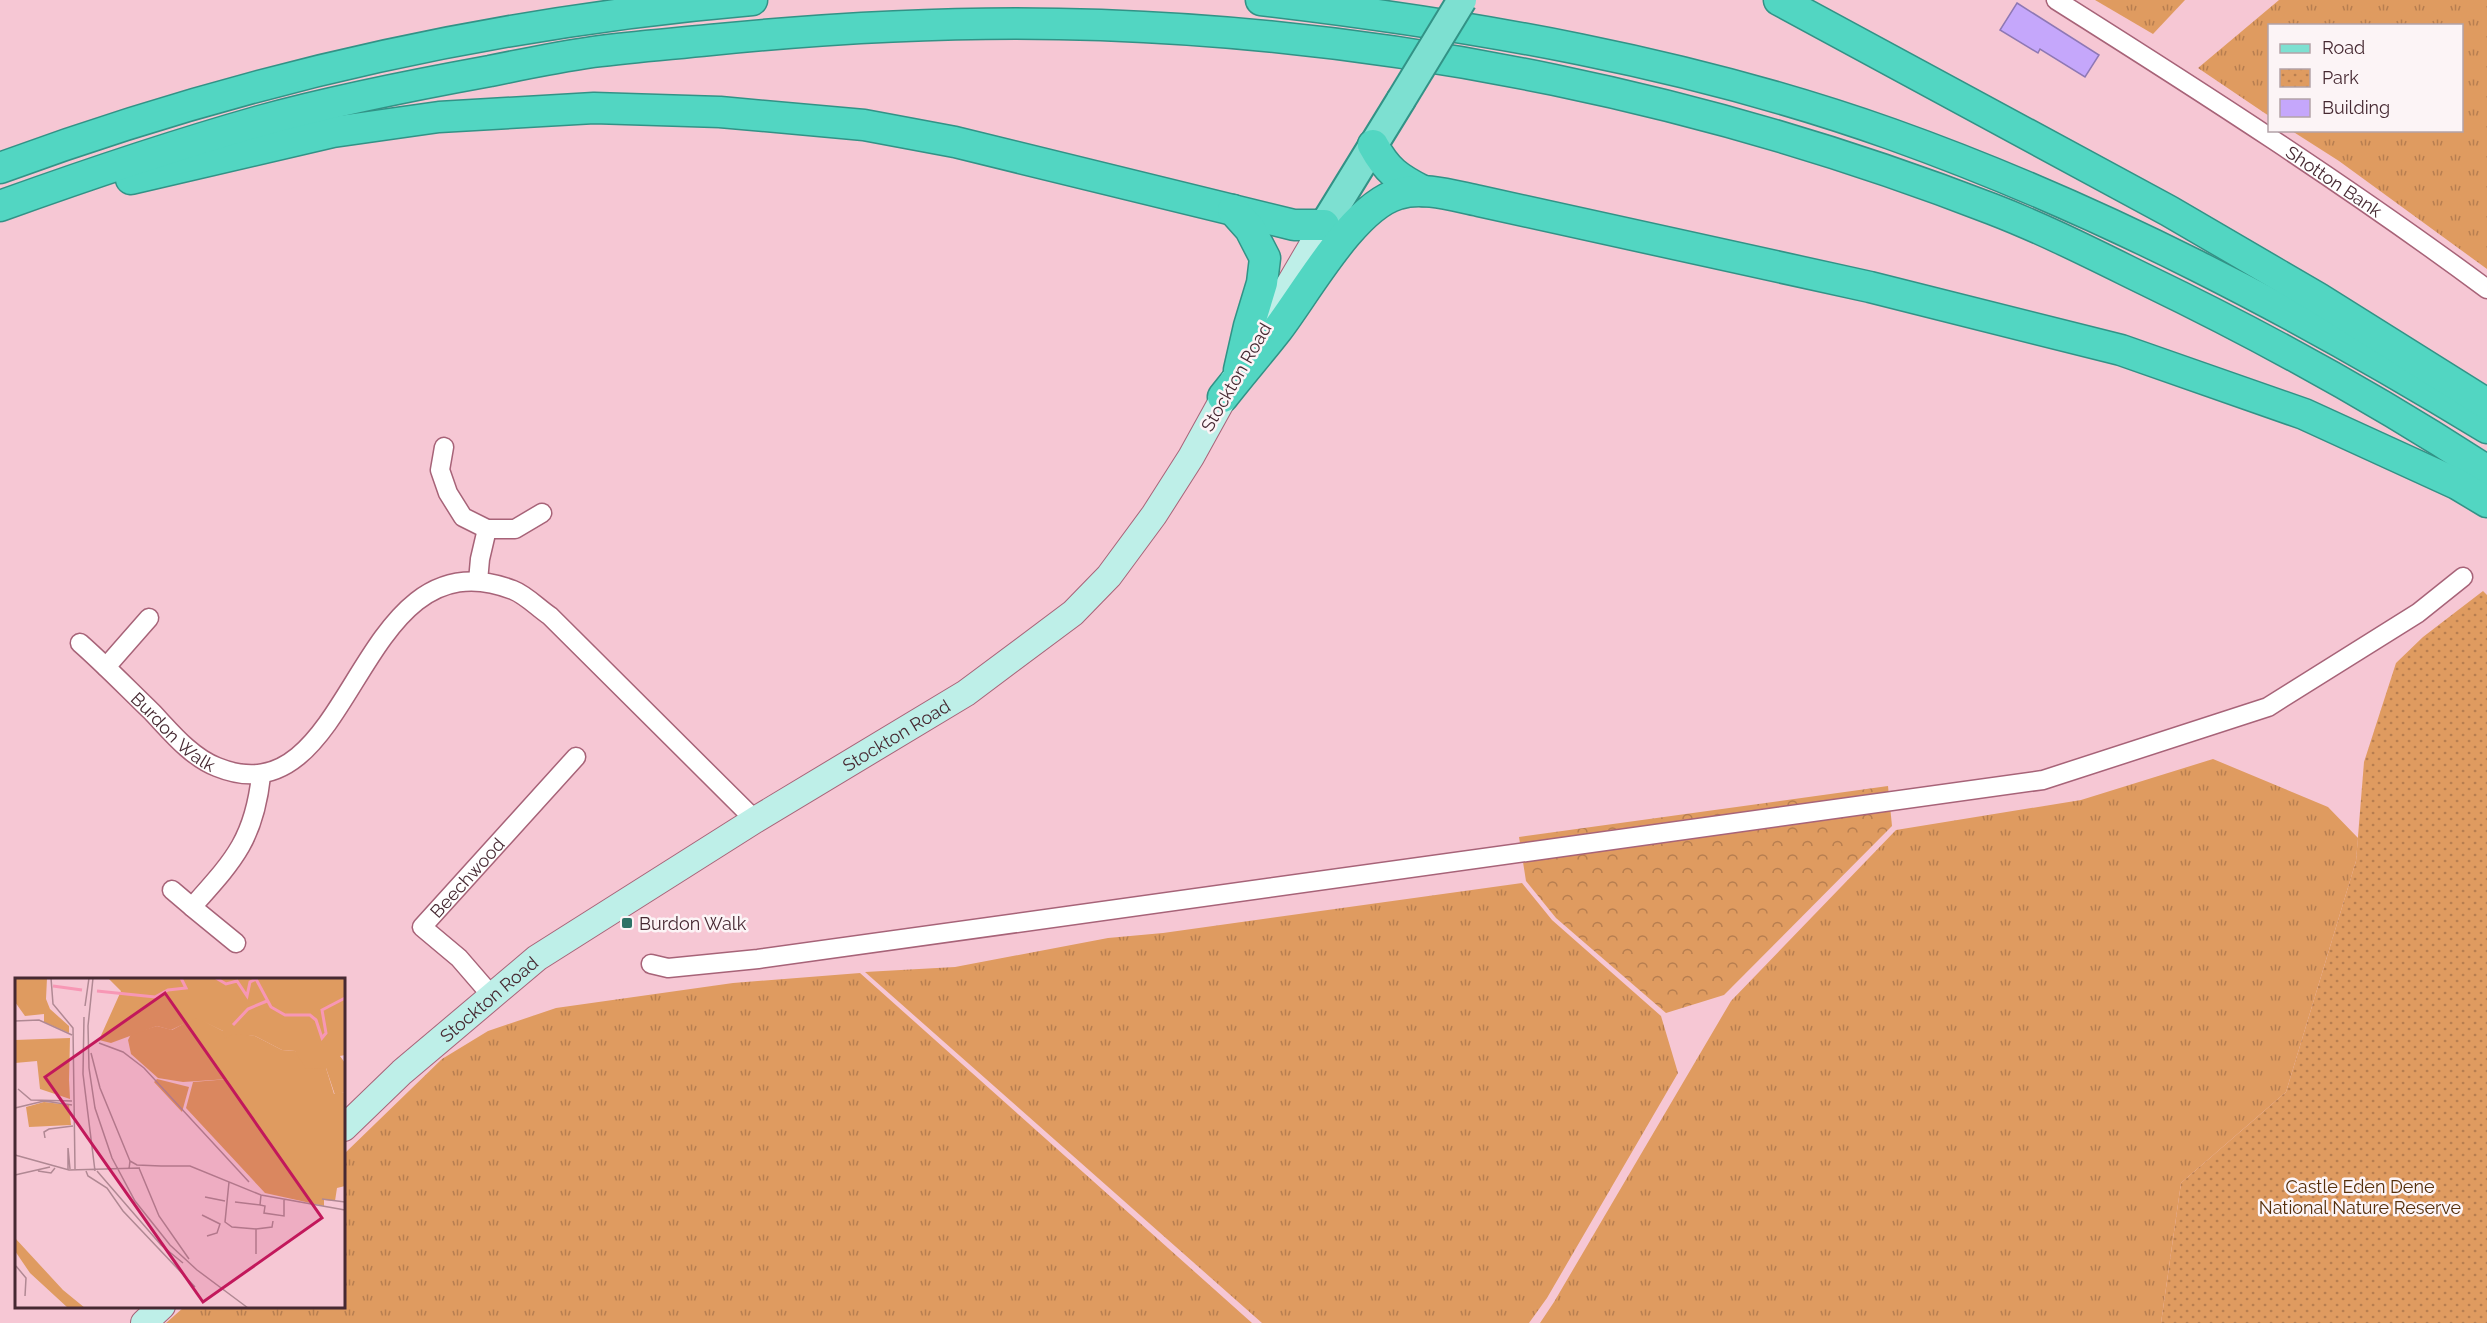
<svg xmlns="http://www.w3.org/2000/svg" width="2487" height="1323" font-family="Raleway,sans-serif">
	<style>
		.grass { fill: url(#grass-tufts) }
		.forest { fill: url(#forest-crowns) }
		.park { fill: url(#park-dots) }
		.building { fill: #c5a7fb; stroke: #8e78b4; stroke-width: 1.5 }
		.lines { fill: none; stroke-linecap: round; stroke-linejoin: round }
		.minor-casing { stroke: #a76378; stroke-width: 21 }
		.secondary-casing { stroke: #a76378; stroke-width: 28 }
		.primary-casing { stroke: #329286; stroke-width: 32 }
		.trunk-casing { stroke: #329286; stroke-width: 33 }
		.minor { stroke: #fff; stroke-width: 18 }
		.secondary { stroke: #beefe8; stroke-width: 26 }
		.primary { stroke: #7de0d1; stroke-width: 28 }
		.trunk { stroke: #52d6c2; stroke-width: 30 }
		.primary-bridge-casing { stroke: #329286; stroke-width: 32; stroke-linecap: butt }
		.primary-bridge { stroke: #7de0d1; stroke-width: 28 }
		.poi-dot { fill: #2d7266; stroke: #fcf4f6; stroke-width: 2 }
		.labels { text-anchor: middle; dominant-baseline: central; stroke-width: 5; stroke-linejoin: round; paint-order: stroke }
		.street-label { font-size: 18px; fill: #462932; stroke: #fcf4f6 }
		.poi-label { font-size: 18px; fill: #462932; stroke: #fcf4f6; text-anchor: start }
		.park-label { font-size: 18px; fill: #542f0b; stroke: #fcf4f6 }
		.inset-river { fill: none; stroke: #f797b5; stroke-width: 3 }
		.inset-road { fill: none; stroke: #b08893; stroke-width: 1.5 }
		.view { fill: #c2185b; fill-opacity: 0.15; stroke: #c2185b; stroke-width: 3 }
		.inset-edge { fill: none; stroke: #462932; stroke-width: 3 }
	</style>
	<defs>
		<pattern id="grass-tufts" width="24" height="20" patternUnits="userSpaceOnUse" patternTransform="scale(1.5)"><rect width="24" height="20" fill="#df9b60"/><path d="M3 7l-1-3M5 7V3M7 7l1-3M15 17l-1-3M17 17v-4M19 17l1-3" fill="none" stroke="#b77e50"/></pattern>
		<pattern id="forest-crowns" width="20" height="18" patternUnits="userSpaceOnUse" patternTransform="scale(1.5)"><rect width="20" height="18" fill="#df9b60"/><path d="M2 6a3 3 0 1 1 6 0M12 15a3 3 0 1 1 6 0" fill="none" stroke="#b77e50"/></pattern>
		<pattern id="park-dots" width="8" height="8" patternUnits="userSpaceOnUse" patternTransform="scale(1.5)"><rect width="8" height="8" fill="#df9b60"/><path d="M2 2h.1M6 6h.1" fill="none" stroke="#b77e50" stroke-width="1.8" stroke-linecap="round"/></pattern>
	</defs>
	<rect width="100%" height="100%" fill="#f6c7d4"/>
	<!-- grass -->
	<g class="grass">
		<polygon points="2095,0 2185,0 2153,34"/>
		<polygon points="2279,0 2487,0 2487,269 2339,161 2292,131 2462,130 2462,26 2270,26 2269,116 2198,68"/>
		<polygon points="2213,759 2328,807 2358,838 2356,861 2286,1092 2181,1183 2161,1323 1540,1323 1554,1302 1731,1001 1896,830 2081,800"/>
		<polygon points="1522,883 1552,920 1661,1016 1678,1073 1547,1298 1529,1323 1262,1323 865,972 955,967 1108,938 1163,933"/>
		<polygon points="860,973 1252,1323 166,1323 184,1307 344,1306 344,1154 442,1059 488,1031 556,1008 733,983"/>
	</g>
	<!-- forest -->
	<polygon class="forest" points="1888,786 1892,826 1724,995 1666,1013 1556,918 1526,881 1519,837"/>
	<!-- park -->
	<polygon class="park" points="2483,591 2487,595 2487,1323 2161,1323 2181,1183 2286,1092 2356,861 2364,762 2396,663 2423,637"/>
	<!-- building -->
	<polygon class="building" points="2017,3 2099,55 2085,77 2040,49 2038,53 2000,30"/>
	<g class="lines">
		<defs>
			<g id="minor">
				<path id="s1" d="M 2056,0 C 2202,92 2348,186 2487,289"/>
				<polyline points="444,447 440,470 448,493 463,517 487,529 515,529 542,513"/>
				<polyline points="478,581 480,559 487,529"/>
				<path id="s2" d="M 80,643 C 105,665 128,689 152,712 C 171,732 191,757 217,767 C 357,824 353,528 513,590 C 526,595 538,608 550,616 L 755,820"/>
				<polyline points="106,667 149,618"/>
				<polyline points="172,890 192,907"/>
				<path d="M 236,943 L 192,907 C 233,861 254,840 261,776"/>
				<polyline points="651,964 668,968 758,959 2043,780 2268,707 2418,613 2463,577"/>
				<path id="s3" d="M 491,995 L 459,958 L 422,927 L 576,757"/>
			</g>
			<g id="secondary">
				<polyline points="1262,331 1324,225"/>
				<path id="s4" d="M 344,1128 L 402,1072 L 537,958 L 755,820 L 966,693 L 1073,613 L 1109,576 L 1154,515 L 1191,457 L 1233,381"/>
				<polyline points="144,1323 162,1306"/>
			</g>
			<polyline id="primary" points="1324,225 1401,100"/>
			<g id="trunk">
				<path d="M 1261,0 C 1475,25 1688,62 1891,134 C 2101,209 2297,312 2487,428"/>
				<polyline points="1779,0 2169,211 2318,298 2487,404"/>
				<path d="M 1373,145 C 1387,171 1398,178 1423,191"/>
				<path d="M 0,168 C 242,79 495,22 752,0"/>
				<polyline points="131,179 333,132 439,117 594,108 720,112 864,125 955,142 1294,225 1324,225"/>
				<path d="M 0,206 C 86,175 172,146 260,121 C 336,100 413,85 490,71 C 524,64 558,57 593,52 C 632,47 671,44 710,40 C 839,27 970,20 1101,25 C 1405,36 1708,99 1992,209 C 2044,229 2095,255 2146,280 C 2264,337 2377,399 2487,471"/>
				<polyline points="1233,210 1250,229 1265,258 1262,283 1249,326 1239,370"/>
				<path d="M 1223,397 C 1241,374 1260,352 1278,329 C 1307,291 1353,207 1398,194 C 1423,186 1454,196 1479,201 L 1870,287 L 2121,350 L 2304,414 L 2457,484 L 2487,502"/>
			</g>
		</defs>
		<!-- minor casing -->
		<use href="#minor" class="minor-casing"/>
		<!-- secondary casing -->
		<use href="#secondary" class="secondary-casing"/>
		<!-- primary casing -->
		<use href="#primary" class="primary-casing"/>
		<!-- trunk casing -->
		<use href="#trunk" class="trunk-casing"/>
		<!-- minor -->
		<use href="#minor" class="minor"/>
		<!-- secondary -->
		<use href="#secondary" class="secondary"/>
		<!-- primary -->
		<use href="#primary" class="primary"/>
		<!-- trunk -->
		<use href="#trunk" class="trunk"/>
		<defs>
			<polyline id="primary-bridge" points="1401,100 1462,0"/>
		</defs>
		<!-- primary-bridge casing -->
		<use href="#primary-bridge" class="primary-bridge-casing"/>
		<!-- primary-bridge -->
		<use href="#primary-bridge" class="primary-bridge"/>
	</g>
	<!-- markers -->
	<rect class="poi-dot" x="621" y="917" width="12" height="12" rx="3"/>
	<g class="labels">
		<!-- street labels -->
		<g class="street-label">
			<text stroke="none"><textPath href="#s1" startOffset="332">Shotton Bank</textPath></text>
			<text transform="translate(1236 377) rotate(-60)">Stockton Road</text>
			<text stroke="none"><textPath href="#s2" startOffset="129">Burdon Walk</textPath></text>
			<text stroke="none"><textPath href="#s4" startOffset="680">Stockton Road</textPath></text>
			<text stroke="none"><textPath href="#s3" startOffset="164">Beechwood</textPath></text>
			<text stroke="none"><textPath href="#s4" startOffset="194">Stockton Road</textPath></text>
		</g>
		<!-- poi labels -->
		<g class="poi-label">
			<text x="639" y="923">Burdon Walk</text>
		</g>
		<!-- park labels -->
		<g class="park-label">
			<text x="2360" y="1186">Castle Eden Dene<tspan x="2360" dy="21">National Nature Reserve</tspan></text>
		</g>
	</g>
	<!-- overview -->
	<g transform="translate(15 978)">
		<rect width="330" height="330" fill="#f6c7d4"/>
		<path d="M 181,39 L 208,53 L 240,58 L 267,72 L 280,73 L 311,90 L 319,116 L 330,114 L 330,208 L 322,210 L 320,223 L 309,222 L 309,228 L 250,215 L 171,130 L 178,104 L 214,101 L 168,104 L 143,100 L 116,76 L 113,62 L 116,56 L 142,48 L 157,52 ZM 55,60 L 54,102 L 55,121 L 25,111 L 22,83 L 0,85 L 0,62 ZM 29,124 L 54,127 L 56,147 L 14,149 L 11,129 Z" fill="#df9b60"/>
		<path d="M 0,0 L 32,0 L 31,21 L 35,31 L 54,48 L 54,55 L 29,44 L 29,36 L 10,38 L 0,24 ZM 142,101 L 174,109 L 167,134 L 139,104 ZM 0,260 L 48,312 L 70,330 L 53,330 L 15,295 L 0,273 Z" fill="#df9b60"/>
		<path d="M 93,0 L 330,0 L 330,77 L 325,78 L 330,85 L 330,114 L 320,117 L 311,90 L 291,91 L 280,73 L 267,72 L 240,58 L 218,56 L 210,61 L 208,53 L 181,40 L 156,52 L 142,48 L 96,65 L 84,62 L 106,13 Z" fill="#df9b60"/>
		<path class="inset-river" d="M 201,0 L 211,6 L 222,3 L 232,18 L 235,4 L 241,1 L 256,29 L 270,37 L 295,37 L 301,42 L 307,60 L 311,55 L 307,32 L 330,20M 38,8 L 67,12M 82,13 L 140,19 L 153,12 L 171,10 L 166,0M 218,47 L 233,31 L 252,23"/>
		<path class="inset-road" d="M 36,0 L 38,26 L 58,50 L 60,191M 78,0 L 73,48 L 74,90 L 80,130 L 97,180 L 120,223 L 155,267 L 182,292 L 233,330M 70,28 L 74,0M 69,39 L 68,96 L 80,193M 0,43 L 24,42 L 57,57M 84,65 L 108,74 L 129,90 L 234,204M 76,75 L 85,110 L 115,183 L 114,191M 3,111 L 16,122 L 57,123M 0,130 L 29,123 L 57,127M 30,160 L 29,154 L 34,151 L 58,148M 53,170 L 53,192M 53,170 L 55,191M 0,177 L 54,192 L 125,190M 115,183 L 122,187 L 146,188M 145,188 L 175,188 L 246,217 L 330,232M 124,190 L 144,238 L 174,281M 23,193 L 36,195 L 40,190M 71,193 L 73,198 L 92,210 L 108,233 L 180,309M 82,193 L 146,267 L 168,285M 0,197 L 35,189M 214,204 L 210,244 L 217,249 L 241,251 L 241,276M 190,219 L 210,223M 307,221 L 330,224M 220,224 L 245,227 L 246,217M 245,227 L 250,228 L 249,235 L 269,238 L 269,222M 187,237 L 205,246 L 202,255 L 192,258M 241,251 L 257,249 L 258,243M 1,288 L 11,300 L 10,318"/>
		<path class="view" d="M 150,15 L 307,240 L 188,324 L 30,99 Z"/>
		<rect width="330" height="330" class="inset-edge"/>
	</g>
	<!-- legend -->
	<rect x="2268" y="24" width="195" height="108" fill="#fcf4f6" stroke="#b3a3a8" stroke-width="1.5"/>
	<rect x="2280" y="44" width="30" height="9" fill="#7de0d1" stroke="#b3a3a8" stroke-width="1.5"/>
	<text x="2322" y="54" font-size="18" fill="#462932">Road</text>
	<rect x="2280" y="69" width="30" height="18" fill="url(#park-dots)" stroke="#b3a3a8" stroke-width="1.5"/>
	<text x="2322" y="84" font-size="18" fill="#462932">Park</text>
	<rect x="2280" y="99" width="30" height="18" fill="#c5a7fb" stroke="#b3a3a8" stroke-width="1.5"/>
	<text x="2322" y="114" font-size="18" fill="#462932">Building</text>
</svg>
